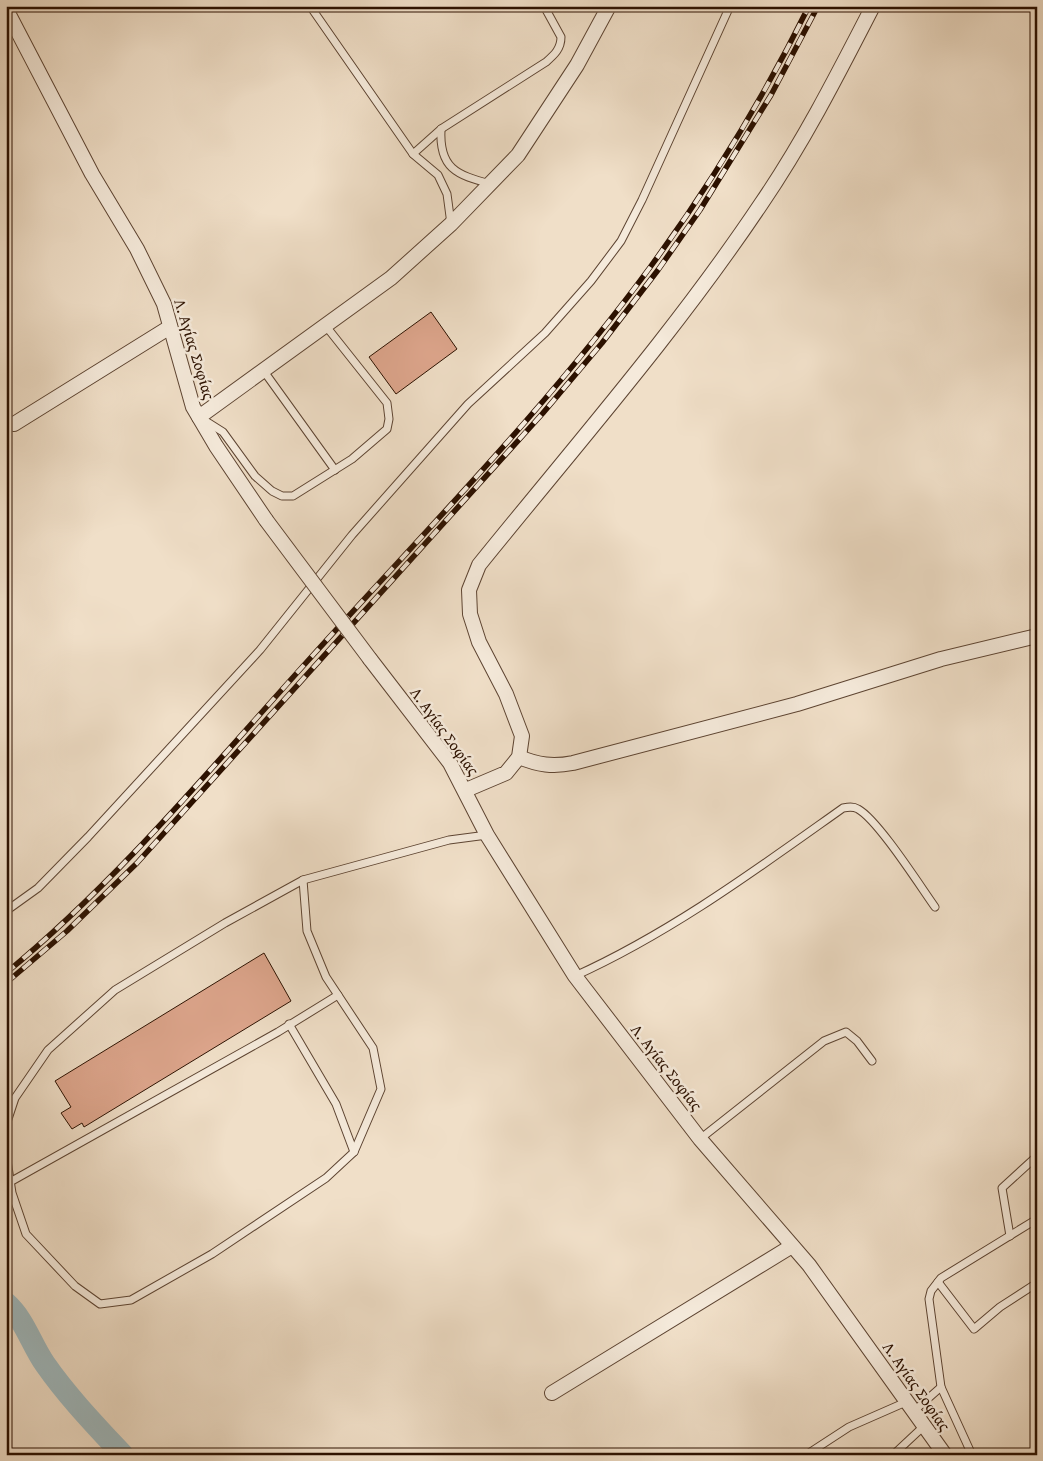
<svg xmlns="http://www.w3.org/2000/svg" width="1043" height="1461" font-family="'Gentium Book Plus',serif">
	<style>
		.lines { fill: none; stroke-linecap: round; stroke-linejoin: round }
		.river { stroke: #9fbac0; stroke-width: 22 }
		.building { fill: #dea68d; stroke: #2c1100 }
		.lane-casing { stroke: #5d4432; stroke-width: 9 }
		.street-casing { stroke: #5d4432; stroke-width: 16 }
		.lane { stroke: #f5eadb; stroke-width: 7 }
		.street { stroke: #f5eadb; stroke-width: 14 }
		.rail-casing { stroke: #2c1100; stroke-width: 5.5 }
		.rail { stroke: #f5eadb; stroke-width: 4; stroke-dasharray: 11; stroke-linecap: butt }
		.street-bridge-casing { stroke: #5d4432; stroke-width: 16; stroke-linecap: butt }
		.street-bridge { stroke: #f5eadb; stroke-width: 14 }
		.labels { text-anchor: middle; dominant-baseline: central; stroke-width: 5; stroke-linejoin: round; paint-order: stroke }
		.street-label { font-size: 16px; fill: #2c1100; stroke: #f5eadb }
	</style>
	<rect width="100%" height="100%" fill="#f0dfc8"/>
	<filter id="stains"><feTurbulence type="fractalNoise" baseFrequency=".004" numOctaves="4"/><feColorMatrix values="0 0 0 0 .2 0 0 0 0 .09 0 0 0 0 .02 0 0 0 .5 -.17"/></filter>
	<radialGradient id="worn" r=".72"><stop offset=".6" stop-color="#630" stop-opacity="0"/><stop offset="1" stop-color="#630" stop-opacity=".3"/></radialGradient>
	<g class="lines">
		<!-- river -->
		<path class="river" d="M 6,1303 C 25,1320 31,1344 45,1364 C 68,1397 96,1426 123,1455"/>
	</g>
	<!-- building -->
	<g class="building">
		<polygon points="431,312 457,349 396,394 369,357"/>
		<polygon points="264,953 291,1001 84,1127 82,1123 72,1129 61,1113 71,1107 55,1081"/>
	</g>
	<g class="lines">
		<defs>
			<g id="lane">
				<polyline points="310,6 413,154 438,175 447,194 451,224"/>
				<path d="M 441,129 C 439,168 456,175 491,184"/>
				<path d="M 413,154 L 441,129 L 546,62 C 554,55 561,49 561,37 L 544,6"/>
				<polyline points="263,370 335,470"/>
				<polyline points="204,420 223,432 255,476 272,491 282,496 293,496 352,459 387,429 389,419 387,403 325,325"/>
				<polyline points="6,911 38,888 88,837 260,650 352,535 468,404 545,333 591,281 621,241 642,200 730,6"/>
				<path d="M 575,976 C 672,932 757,869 843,808 C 848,807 853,806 858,809 C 878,820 920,886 935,907"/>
				<polyline points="289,1024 336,1104 354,1152"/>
				<polyline points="6,1125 15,1098 48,1050 115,990 225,923 303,880 449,840 487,835"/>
				<polyline points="700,1139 824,1041 846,1032 857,1041 872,1061"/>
				<polyline points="6,1154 12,1193 26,1234 75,1286 100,1304 131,1300 212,1254 326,1178 354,1152 381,1089 373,1048 326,977 307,931 303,880"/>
				<polyline points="10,1182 278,1032 338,995"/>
				<polyline points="1010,1236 1002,1188 1037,1156"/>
				<polyline points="938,1282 974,1329 1000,1307 1037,1283"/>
				<polyline points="914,1411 941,1387"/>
				<polyline points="806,1455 849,1427 906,1402"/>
				<polyline points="893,1455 924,1426"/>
				<polyline points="972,1455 941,1387 929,1299 931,1291 941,1278 1037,1219"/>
			</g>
			<g id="street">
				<polyline points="6,9 92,174 137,249 164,304 193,407 216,446 266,520"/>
				<polyline points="199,417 391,278 451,224 518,155 577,65 609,6"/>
				<polyline points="14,424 170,327"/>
				<polyline points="370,659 450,763 487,835 575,976 700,1139 809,1265 945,1455"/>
				<path d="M 519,757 C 538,765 553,767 573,763 L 797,704 L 941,659 L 1037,636"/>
				<path d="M 466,790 L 506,773 L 519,757 L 522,736 L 506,694 L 479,642 L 470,614 L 469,590 L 479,565 C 575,446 676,331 761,204 C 804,141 838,74 873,6"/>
				<polyline points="552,1393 792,1246"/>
			</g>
		</defs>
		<!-- lane casing -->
		<use href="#lane" class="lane-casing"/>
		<!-- street casing -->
		<use href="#street" class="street-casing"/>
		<!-- lane -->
		<use href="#lane" class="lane"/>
		<!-- street -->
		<use href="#street" class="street"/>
		<defs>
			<g id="rail">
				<path d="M 6,973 C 121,878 215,763 314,654 C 429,527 550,404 651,266 C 711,184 764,97 809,6"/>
				<polyline points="6,983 67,931 137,863 543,413 602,343 658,270 700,210 771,95 818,6"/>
			</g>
		</defs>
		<!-- rail casing -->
		<use href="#rail" class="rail-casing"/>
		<!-- rail -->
		<use href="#rail" class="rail"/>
		<defs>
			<polyline id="street-bridge" points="266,520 370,659"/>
		</defs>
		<!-- street-bridge casing -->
		<use href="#street-bridge" class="street-bridge-casing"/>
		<!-- street-bridge -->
		<use href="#street-bridge" class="street-bridge"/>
	</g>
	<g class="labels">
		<!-- street labels -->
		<g class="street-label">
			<text transform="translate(195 349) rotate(73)">Λ. Αγίας Σοφίας</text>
			<text transform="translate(445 731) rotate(54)">Λ. Αγίας Σοφίας</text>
			<text transform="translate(667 1067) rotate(52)">Λ. Αγίας Σοφίας</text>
			<text transform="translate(917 1386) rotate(55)">Λ. Αγίας Σοφίας</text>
		</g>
	</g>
	<!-- margin -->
	<rect width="1043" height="1461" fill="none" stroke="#f0dfc8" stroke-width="25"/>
	<rect x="8" y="8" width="1028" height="1446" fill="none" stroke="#2c1100" stroke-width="2.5"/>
	<rect x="12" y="12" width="1018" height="1436" fill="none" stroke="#2c1100"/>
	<rect width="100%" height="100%" filter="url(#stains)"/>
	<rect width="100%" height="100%" fill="url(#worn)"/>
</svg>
